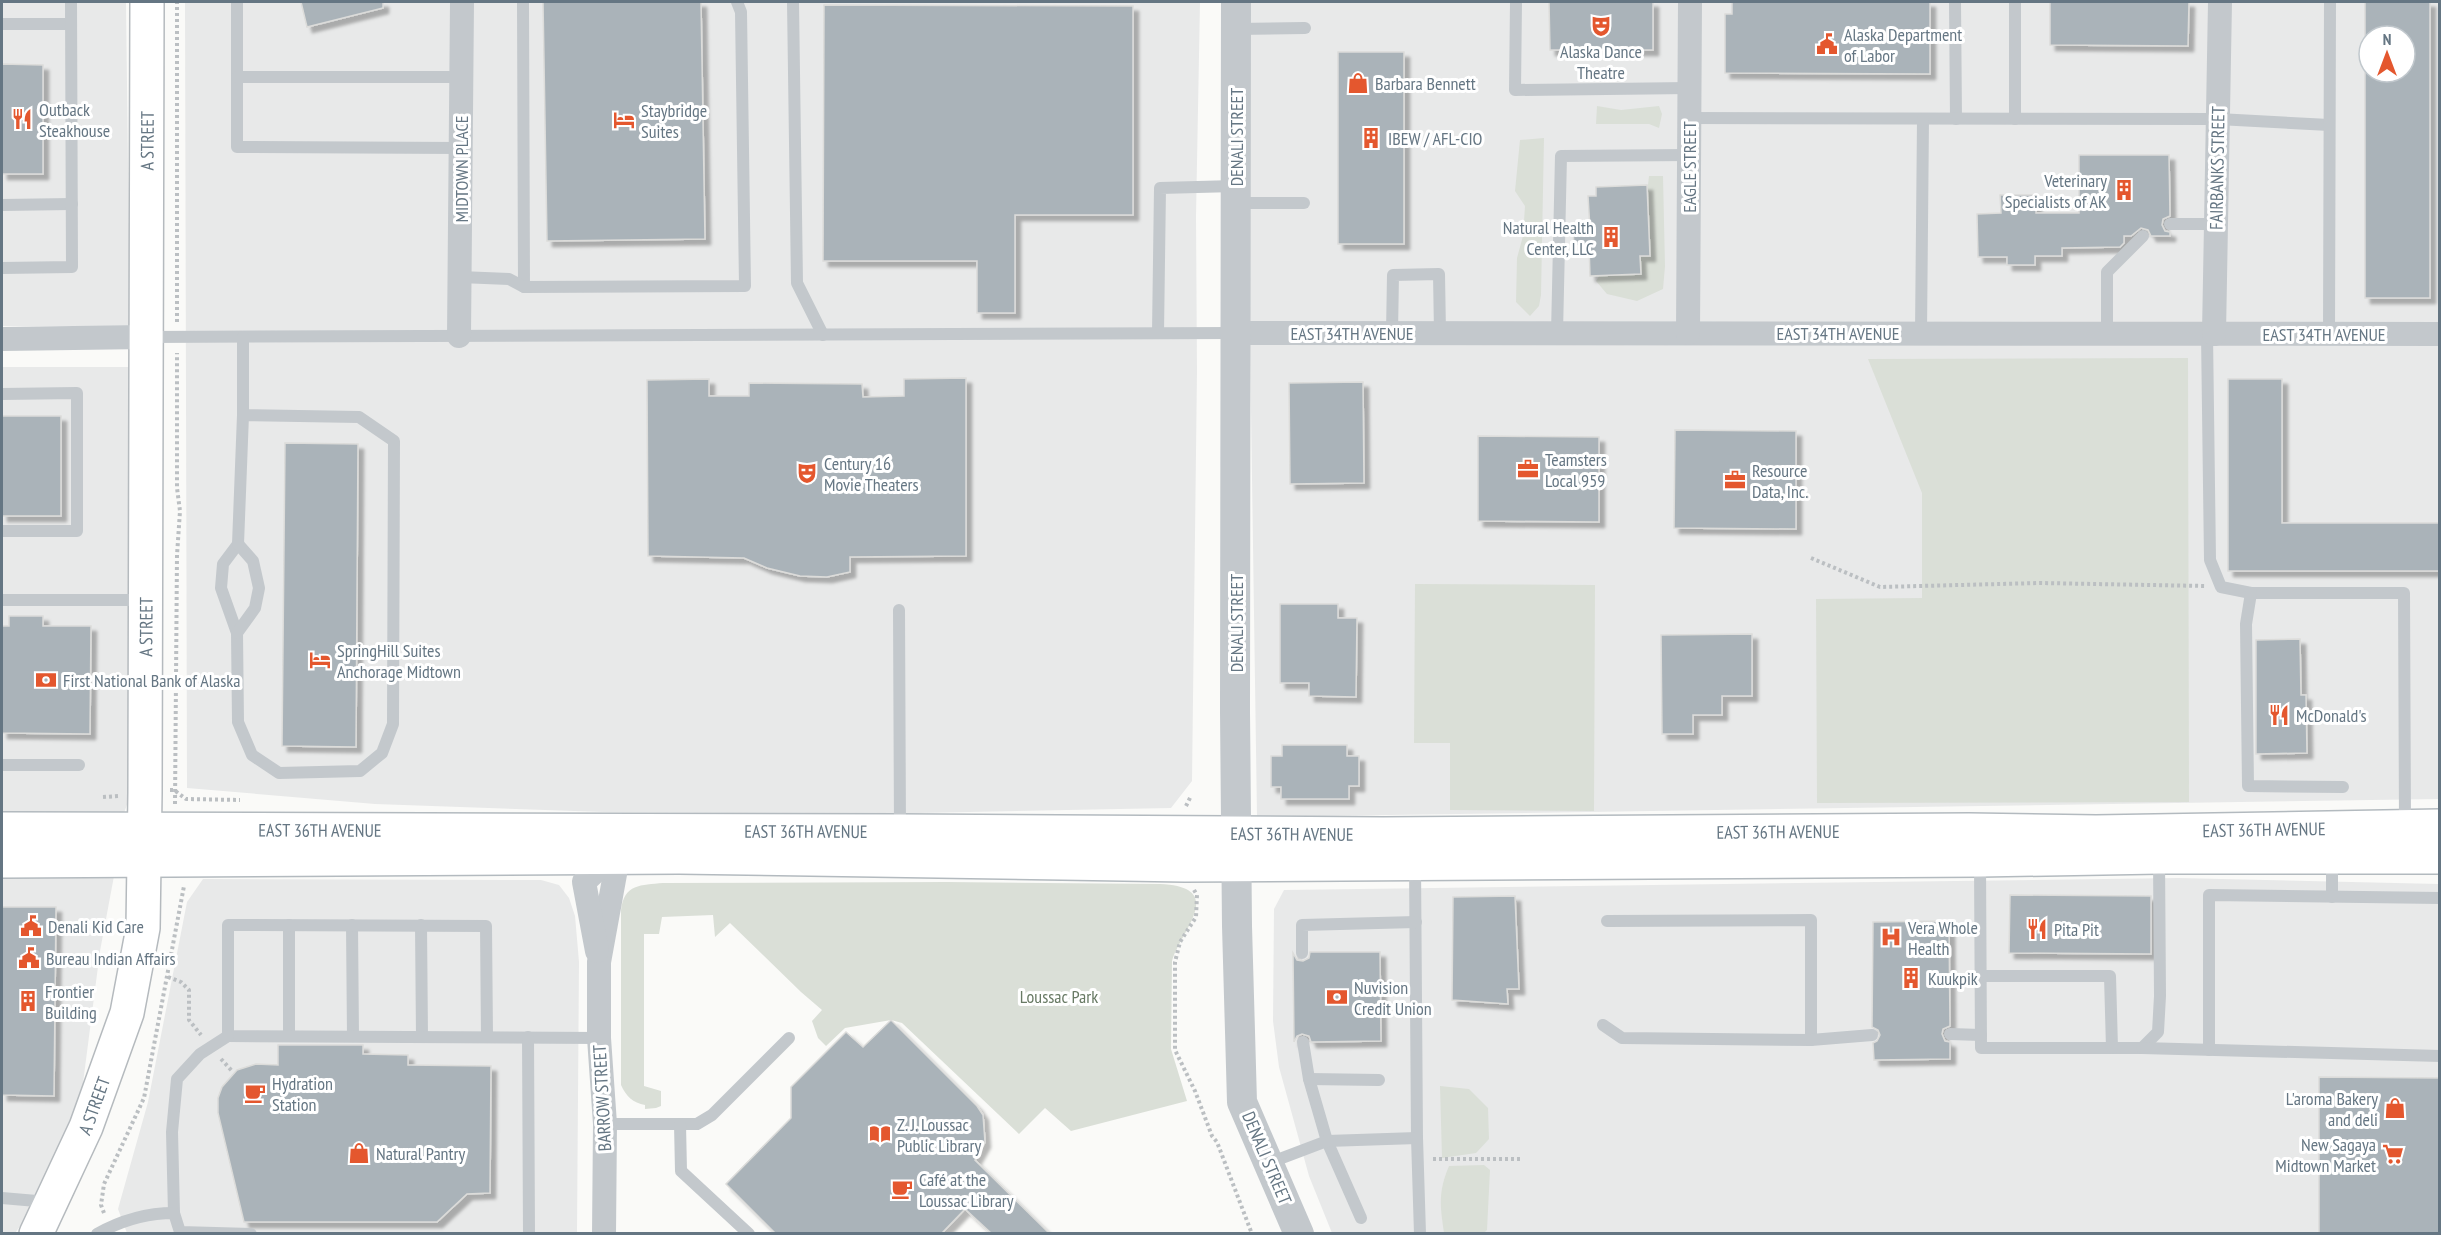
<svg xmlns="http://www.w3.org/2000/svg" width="2441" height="1235" font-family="'PT Sans Narrow',sans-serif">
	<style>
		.built { fill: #e8e9e9; fill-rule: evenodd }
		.green { fill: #dadfd7 }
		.building { fill: #aab3b9; stroke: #dcdcda; stroke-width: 1.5; filter: url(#shadow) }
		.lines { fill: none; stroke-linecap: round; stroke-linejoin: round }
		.secondary-casing { stroke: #b3babf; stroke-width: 36 }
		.primary-casing { stroke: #b5babe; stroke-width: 36 }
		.path { stroke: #bbbfc2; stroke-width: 4; stroke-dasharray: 3 3; stroke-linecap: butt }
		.service { stroke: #c3c8cc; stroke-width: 12 }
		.minor { stroke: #c3c8cc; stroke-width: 24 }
		.tertiary { stroke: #c3c8cc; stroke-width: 30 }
		.secondary { stroke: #fff; stroke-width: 33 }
		.primary { stroke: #fff; stroke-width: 33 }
		.labels { text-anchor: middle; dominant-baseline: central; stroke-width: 6; stroke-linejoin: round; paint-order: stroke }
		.poi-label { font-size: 18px; fill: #657683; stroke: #fff; text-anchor: start }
		.street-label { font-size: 18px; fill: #657683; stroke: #fff }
		.park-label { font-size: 18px; fill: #687a64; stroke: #fff }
	</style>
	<defs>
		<filter id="shadow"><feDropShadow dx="5.5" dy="5.5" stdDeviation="1.5" flood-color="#0004"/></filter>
	</defs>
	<rect width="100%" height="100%" fill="#fafaf8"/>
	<!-- built -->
	<g class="built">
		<polygon points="2,2 126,3 130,326 2,326"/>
		<polygon points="185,2 1200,2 1196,216 1197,371 1192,781 1171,808 870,814 604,812 375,804 187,788"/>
		<path d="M 1245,2 L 2439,2 L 2439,799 L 1257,817 ZM 2369,36 L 2405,36 L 2405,72 L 2369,72 Z"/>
		<polygon points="2,367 146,367 145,754 118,830 117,860 100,951 74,1153 15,1233 2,1234"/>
		<polygon points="2178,878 2439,884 2439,1233 1332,1233 1309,1176 1279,1067 1273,1021 1274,909 1284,890"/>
		<polygon points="203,879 541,880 559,885 569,898 575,916 579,962 577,1233 127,1233 118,1209 148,1102 187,902"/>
	</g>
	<!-- green -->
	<g class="green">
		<polygon points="1597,106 1621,110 1659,106 1662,114 1659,128 1649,124 1596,124"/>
		<polygon points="1544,138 1541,295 1539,306 1530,316 1516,302 1517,258 1523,236 1525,206 1515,191 1520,140"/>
		<polygon points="1649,176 1663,176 1665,266 1663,289 1637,301 1607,294 1596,281 1600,275 1641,273 1640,256"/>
		<polygon points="2188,358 2189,802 1817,803 1816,599 1922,598 1922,493 1868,359"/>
		<polygon points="1415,584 1595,585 1594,811 1450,810 1450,743 1414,743"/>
		<path d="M 947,882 L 1160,884 C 1228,887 1181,930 1172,961 L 1171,1049 L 1187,1101 L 1071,1131 L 1045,1108 L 1019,1134 L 902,1023 L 891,1020 L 845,1028 L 826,1046 L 818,1038 L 812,1021 L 822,1010 L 801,992 L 730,923 L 715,937 L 713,915 L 662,917 L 659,934 L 644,934 L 644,1086 L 661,1091 L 661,1106 L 656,1108 L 645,1109 L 645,1105 C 633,1103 626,1096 621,1085 L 621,910 C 624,884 641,885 663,883 Z"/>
		<polygon points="1440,1086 1469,1089 1488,1108 1489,1139 1476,1153 1442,1158"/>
		<path d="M 1484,1165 L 1490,1170 L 1487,1230 L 1484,1233 L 1444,1233 C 1440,1206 1438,1192 1449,1166 Z"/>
	</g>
	<!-- building -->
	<g class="building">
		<polygon points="301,2 383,2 383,8 307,27"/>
		<polygon points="543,2 701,2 705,239 547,241"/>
		<polygon points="1549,2 1653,2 1653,50 1550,50"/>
		<polygon points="1732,2 1930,2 1930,74 1725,73 1725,14 1732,14"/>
		<polygon points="2050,2 2189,2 2188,46 2050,45"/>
		<polygon points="2365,2 2430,2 2430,298 2365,298 2365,72 2405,72 2405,36 2365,36"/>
		<polygon points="824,5 1133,6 1133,215 1015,215 1015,313 977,313 977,261 823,261"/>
		<rect x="1338" y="52" width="66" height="192"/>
		<polygon points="2,64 43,65 43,174 2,174"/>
		<polygon points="2079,155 2169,155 2170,216 2163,219 2162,225 2165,231 2170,232 2170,236 2151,236 2148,230 2141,228 2131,236 2124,236 2124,243 2120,247 2062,248 2062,256 2035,256 2035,265 2007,265 2007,257 1978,257 1977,214 2001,213 2000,195 2036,195 2036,213 2079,213"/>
		<polygon points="1647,185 1650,256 1640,256 1641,274 1590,276 1589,245 1574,246 1573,229 1590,229 1588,196 1596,196 1596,187"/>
		<polygon points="966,378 966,556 850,557 850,572 827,577 800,576 767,568 744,558 648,556 647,380 709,379 709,396 749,396 749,383 862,384 863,397 904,396 904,379"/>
		<polygon points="2228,379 2282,379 2282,523 2439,523 2439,571 2228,571"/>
		<polygon points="1363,382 1364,483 1290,484 1289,383"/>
		<rect x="2" y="416" width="59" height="100"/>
		<polygon points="1675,430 1796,431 1796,529 1674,528"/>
		<polygon points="1478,436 1599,437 1599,522 1478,521"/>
		<polygon points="285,443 358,444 356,747 282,746"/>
		<polygon points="1280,604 1338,604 1338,618 1357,618 1356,697 1309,696 1309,683 1280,683"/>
		<polygon points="9,616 43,616 43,626 91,626 90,734 2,733 2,626 9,626"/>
		<polygon points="1752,634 1752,696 1722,696 1722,715 1693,715 1693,734 1662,734 1661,635"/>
		<polygon points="2300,639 2301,695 2306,695 2307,753 2256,754 2256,640"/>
		<polygon points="1282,745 1347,745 1347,756 1359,756 1359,786 1349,786 1349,799 1281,799 1281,787 1271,787 1271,756 1282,756"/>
		<polygon points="2010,895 2151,896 2151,954 2009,953"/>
		<polygon points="1515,896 1519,989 1507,989 1508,1004 1452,1000 1453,897"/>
		<polygon points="2,907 56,907 54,1096 2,1095"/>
		<polygon points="1949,921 1950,1026 1943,1029 1942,1034 1945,1041 1950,1042 1950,1059 1874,1060 1873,1043 1877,1041 1880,1035 1878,1030 1872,1027 1873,922"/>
		<polygon points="1310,952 1380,952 1381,1041 1311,1042 1309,1036 1302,1034 1297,1036 1294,1042 1293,953 1297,960 1303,961 1309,958"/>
		<polygon points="891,1020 977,1106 983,1115 985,1142 975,1160 1049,1233 991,1233 965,1209 942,1233 775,1233 726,1184 791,1118 791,1087 846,1032 863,1047"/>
		<polygon points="278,1045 363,1045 363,1054 408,1055 408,1065 491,1066 490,1193 467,1194 437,1222 244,1222 218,1113 218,1098 222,1087 237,1070 256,1064 278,1065"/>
		<polygon points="2319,1077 2439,1078 2439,1233 2319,1233"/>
	</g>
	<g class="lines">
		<defs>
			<g id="secondary">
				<path id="s1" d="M 2,829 L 900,831 L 1383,834 L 1969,830 L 2096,832 L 2440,826"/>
				<polyline points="2,861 679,857 1185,865 1980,860 2159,857 2440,857"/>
			</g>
			<g id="primary">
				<path id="s2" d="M 36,1234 L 86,1127 L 127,1013 L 143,928 L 145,793 L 147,2"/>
			</g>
		</defs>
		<!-- secondary casing -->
		<use href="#secondary" class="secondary-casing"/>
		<!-- primary casing -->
		<use href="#primary" class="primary-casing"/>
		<!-- path -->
		<g class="path">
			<polyline points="177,322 177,2"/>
			<polyline points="1811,558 1880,587 2040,583 2205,586"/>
			<polyline points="170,790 174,790 186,799 240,800"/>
			<polyline points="103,797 120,796"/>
			<polyline points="175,804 177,555 180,511 177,488 177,353"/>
			<polyline points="1186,806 1191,796"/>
			<polyline points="1194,890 1197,895 1196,917 1180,942 1175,962 1175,1050 1195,1091 1212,1136 1217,1142 1252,1234"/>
			<polyline points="168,977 181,982 189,990 189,1020 201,1035"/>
			<polyline points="221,1059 233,1072"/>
			<polyline points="1433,1159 1520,1159"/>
			<polyline points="104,1213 101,1205 104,1184 144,1098 184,886"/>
		</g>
		<!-- service -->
		<g class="service">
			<polyline points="237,2 237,147 461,148"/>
			<polyline points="523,2 524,287"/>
			<polyline points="793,2 797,283 823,335"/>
			<polyline points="1516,2 1515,90 1689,88"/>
			<polyline points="1955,2 1956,119"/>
			<polyline points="2,24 71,24"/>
			<polyline points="1236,29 1305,28"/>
			<polyline points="237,77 461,77"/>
			<polyline points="1689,118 2218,119 2329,125"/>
			<polyline points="2015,119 2015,2"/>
			<polyline points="1236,203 1304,203"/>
			<polyline points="2,205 72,204"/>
			<polyline points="2170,224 2217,224"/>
			<polyline points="2,268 72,267 71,2"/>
			<polyline points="460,277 509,279 524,287 745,286 741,12 737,2"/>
			<polyline points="1158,333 1160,188 1235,186"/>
			<polyline points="1392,333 1393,275 1439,274 1440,333"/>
			<polyline points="1557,333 1561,156 1689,155"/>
			<polyline points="1921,333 1923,119"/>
			<polyline points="2107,334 2107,272 2143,236"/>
			<polyline points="2207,334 2210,560 2221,587 2251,593 2404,593 2405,824"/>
			<polyline points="2329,334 2330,2"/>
			<polyline points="149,337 1235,333"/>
			<polyline points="243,337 243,415 238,544 223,564 221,588 237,633 238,722 252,755 279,773 360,771 382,753 393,724 394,441 359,417 243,415"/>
			<polyline points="2,394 77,393 77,531 2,531"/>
			<polyline points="2251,593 2246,624 2248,786 2343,787"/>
			<polyline points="2,600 144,600"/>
			<polyline points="899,610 900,831"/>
			<polyline points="237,633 255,608 259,588 253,561 238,544"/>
			<polyline points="2,765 79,765"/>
			<polyline points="2332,859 2332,897"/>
			<polyline points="1980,861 1981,1048 2142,1048 2158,1032 2160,996 2159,859"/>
			<polyline points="1415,864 1417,1138"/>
			<polyline points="289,925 289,1036"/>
			<polyline points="352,925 353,1036"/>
			<polyline points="421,925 422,1037"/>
			<polyline points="1302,953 1302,925 1416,922"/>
			<polyline points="1980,976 2110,976 2112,1048"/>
			<polyline points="1603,1025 1622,1038 1811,1040 1811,920 1607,921"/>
			<polyline points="1950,1034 1981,1035"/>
			<polyline points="487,1037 486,926 228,925 228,1036 599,1038"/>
			<polyline points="528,1037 529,1234"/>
			<polyline points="1811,1040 1872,1035"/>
			<polyline points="1303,1042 1309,1079 1327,1141 1361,1218"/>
			<polyline points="2142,1048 2440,1056"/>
			<polyline points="2209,1050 2209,895 2440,898"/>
			<polyline points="1309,1079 1379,1080"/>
			<polyline points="605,1124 697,1124 712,1115 789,1038"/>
			<polyline points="680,1124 681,1171 749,1234"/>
			<polyline points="1269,1163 1327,1141 1417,1138 1420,1234"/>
			<polyline points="2,1198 48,1202"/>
			<polyline points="174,1213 172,1132 177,1079 200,1054 228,1036"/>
			<path d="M 97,1234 C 120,1221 148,1213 174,1213 L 180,1232 L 251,1234"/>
		</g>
		<!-- minor -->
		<g class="minor">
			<polyline points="1236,333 2440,334"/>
			<polyline points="1688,333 1690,2"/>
			<polyline points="2214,334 2220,2"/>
			<polyline points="459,336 462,2"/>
			<polyline points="2,339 146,337"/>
			<polyline points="602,865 615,874 599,962 599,1038 605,1124 604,1234"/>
			<polyline points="597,951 584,882 602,865 603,851"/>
		</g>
		<!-- tertiary -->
		<polyline class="tertiary" points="1236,2 1235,712 1237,926 1242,1102 1299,1234"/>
		<!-- secondary -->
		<use href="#secondary" class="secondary"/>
		<!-- primary -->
		<use href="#primary" class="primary"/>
	</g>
	<!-- icons -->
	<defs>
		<symbol id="theatre-bare" viewBox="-9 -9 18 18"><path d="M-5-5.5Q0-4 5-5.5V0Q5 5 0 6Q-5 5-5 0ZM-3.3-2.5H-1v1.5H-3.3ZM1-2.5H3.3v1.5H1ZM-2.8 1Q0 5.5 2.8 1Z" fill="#e4572e" stroke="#fff" stroke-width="2.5" paint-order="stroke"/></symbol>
		<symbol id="civic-bare" viewBox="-9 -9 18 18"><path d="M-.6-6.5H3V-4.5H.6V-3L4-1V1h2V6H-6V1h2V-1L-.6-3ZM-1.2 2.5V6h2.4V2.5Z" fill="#e4572e" stroke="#fff" stroke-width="2.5" paint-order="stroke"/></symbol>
		<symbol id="shop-bare" viewBox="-9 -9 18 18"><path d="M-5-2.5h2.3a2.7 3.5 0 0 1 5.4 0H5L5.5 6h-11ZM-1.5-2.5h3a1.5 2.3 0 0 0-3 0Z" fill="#e4572e" stroke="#fff" stroke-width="2.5" paint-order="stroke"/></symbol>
		<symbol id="restaurant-bare" viewBox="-9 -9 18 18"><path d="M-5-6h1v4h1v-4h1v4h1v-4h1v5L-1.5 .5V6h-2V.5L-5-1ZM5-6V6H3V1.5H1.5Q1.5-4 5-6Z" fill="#e4572e" stroke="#fff" stroke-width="2.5" paint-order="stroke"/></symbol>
		<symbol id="hotel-bare" viewBox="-9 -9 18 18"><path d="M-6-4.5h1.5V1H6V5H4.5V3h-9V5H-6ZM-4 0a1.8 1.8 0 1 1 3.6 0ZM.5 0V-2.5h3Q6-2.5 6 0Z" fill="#e4572e" stroke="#fff" stroke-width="2.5" paint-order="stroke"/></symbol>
		<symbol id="building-bare" viewBox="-9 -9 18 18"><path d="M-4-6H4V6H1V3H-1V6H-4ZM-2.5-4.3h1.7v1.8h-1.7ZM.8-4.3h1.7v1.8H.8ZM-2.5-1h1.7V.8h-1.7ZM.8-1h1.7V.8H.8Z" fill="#e4572e" stroke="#fff" stroke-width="2.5" paint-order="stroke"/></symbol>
		<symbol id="office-bare" viewBox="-9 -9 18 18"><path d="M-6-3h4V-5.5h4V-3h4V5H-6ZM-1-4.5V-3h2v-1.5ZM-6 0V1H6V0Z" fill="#e4572e" stroke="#fff" stroke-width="2.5" paint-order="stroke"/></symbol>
		<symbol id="bank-bare" viewBox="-9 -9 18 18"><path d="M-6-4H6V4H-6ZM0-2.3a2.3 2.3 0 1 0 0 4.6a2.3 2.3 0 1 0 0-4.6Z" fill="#e4572e" stroke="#fff" stroke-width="2.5" paint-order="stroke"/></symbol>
		<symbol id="hospital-bare" viewBox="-9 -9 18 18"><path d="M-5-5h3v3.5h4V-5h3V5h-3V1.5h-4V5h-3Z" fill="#e4572e" stroke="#fff" stroke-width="2.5" paint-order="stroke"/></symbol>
		<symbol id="cafe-bare" viewBox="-9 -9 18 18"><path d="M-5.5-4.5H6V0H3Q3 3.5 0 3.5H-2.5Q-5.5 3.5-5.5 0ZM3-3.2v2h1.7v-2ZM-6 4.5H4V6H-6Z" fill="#e4572e" stroke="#fff" stroke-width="2.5" paint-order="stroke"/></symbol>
		<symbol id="library-bare" viewBox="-9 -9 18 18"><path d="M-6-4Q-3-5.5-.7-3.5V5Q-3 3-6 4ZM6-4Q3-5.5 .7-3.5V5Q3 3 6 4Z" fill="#e4572e" stroke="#fff" stroke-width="2.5" paint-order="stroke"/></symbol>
		<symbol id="supermarket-bare" viewBox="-9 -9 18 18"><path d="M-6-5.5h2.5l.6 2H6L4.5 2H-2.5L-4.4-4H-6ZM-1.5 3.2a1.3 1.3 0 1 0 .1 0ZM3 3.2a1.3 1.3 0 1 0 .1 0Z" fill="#e4572e" stroke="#fff" stroke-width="2.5" paint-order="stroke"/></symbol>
	</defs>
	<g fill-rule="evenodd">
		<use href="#theatre-bare" x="1586" y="11" width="30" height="30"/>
		<use href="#civic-bare" x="1812" y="29" width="30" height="30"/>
		<use href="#shop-bare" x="1343" y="68" width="30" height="30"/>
		<use href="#restaurant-bare" x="7" y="104" width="30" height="30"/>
		<use href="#hotel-bare" x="609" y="105" width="30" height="30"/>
		<use href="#building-bare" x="1356" y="123" width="30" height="30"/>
		<use href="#building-bare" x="2109" y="175" width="30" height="30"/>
		<use href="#building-bare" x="1596" y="222" width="30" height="30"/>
		<use href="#office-bare" x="1513" y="454" width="30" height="30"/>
		<use href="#theatre-bare" x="792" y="458" width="30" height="30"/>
		<use href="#office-bare" x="1720" y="465" width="30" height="30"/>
		<use href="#hotel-bare" x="305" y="645" width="30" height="30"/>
		<use href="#bank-bare" x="31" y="665" width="30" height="30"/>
		<use href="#restaurant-bare" x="2264" y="700" width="30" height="30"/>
		<use href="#civic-bare" x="16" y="911" width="30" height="30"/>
		<use href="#restaurant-bare" x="2022" y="914" width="30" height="30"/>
		<use href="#hospital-bare" x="1876" y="922" width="30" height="30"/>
		<use href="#civic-bare" x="14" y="943" width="30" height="30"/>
		<use href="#building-bare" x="1896" y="963" width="30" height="30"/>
		<use href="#bank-bare" x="1322" y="982" width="30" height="30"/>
		<use href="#building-bare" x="13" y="986" width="30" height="30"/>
		<use href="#cafe-bare" x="240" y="1078" width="30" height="30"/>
		<use href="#shop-bare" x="2380" y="1093" width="30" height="30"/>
		<use href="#library-bare" x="865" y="1119" width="30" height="30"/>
		<use href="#shop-bare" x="344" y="1138" width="30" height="30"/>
		<use href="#supermarket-bare" x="2378" y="1139" width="30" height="30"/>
		<use href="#cafe-bare" x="887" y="1174" width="30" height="30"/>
	</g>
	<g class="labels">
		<!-- poi labels -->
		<g class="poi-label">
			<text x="1844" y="34">Alaska Department<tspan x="1844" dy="21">of Labor</tspan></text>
			<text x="1601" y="51" text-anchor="middle">Alaska Dance<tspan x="1601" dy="21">Theatre</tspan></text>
			<text x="1375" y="83">Barbara Bennett</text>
			<text x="39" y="109">Outback<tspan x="39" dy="21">Steakhouse</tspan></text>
			<text x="641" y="110">Staybridge<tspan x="641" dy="21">Suites</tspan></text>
			<text x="1388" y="138">IBEW / AFL-CIO</text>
			<text x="2107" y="180" text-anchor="end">Veterinary<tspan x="2107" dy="21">Specialists of AK</tspan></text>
			<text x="1594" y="227" text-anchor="end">Natural Health<tspan x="1594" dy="21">Center, LLC</tspan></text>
			<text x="1545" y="459">Teamsters<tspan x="1545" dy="21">Local 959</tspan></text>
			<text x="824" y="463">Century 16<tspan x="824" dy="21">Movie Theaters</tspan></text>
			<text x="1752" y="470">Resource<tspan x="1752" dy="21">Data, Inc.</tspan></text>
			<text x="337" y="650">SpringHill Suites<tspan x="337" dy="21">Anchorage Midtown</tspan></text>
			<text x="63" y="680">First National Bank of Alaska</text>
			<text x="2296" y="715">McDonald's</text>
			<text x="48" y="926">Denali Kid Care</text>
			<text x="1908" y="927">Vera Whole<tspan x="1908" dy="21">Health</tspan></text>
			<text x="2054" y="929">Pita Pit</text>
			<text x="46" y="958">Bureau Indian Affairs</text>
			<text x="1928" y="978">Kuukpik</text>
			<text x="1354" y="987">Nuvision<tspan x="1354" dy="21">Credit Union</tspan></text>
			<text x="45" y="991">Frontier<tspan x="45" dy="21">Building</tspan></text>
			<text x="272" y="1083">Hydration<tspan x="272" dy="21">Station</tspan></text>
			<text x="2378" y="1098" text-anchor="end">L'aroma Bakery<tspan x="2378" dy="21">and deli</tspan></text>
			<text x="897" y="1124">Z. J. Loussac<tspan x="897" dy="21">Public Library</tspan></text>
			<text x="2376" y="1144" text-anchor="end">New Sagaya<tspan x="2376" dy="21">Midtown Market</tspan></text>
			<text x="376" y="1153">Natural Pantry</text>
			<text x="919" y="1179">Café at the<tspan x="919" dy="21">Loussac Library</tspan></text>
		</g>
		<!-- street labels -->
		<g class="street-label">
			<text transform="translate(1236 137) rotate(-90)">DENALI STREET</text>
			<text stroke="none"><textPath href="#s2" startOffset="1113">A STREET</textPath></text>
			<text transform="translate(1689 167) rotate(-90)">EAGLE STREET</text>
			<text transform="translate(2217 168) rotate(-89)">FAIRBANKS STREET</text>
			<text transform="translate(461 169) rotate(-90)">MIDTOWN PLACE</text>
			<text x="1352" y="333">EAST 34TH AVENUE</text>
			<text x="1838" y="333">EAST 34TH AVENUE</text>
			<text x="2324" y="334">EAST 34TH AVENUE</text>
			<text transform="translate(1236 623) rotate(-90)">DENALI STREET</text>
			<text stroke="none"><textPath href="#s2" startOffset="627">A STREET</textPath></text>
			<text stroke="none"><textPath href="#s1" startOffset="2262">EAST 36TH AVENUE</textPath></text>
			<text stroke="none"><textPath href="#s1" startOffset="318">EAST 36TH AVENUE</textPath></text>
			<text stroke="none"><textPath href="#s1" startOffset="804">EAST 36TH AVENUE</textPath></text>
			<text stroke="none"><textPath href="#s1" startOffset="1776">EAST 36TH AVENUE</textPath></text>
			<text stroke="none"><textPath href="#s1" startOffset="1290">EAST 36TH AVENUE</textPath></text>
			<text transform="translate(602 1098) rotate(-93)">BARROW STREET</text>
			<text stroke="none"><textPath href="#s2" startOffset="141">A STREET</textPath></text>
			<text transform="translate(1267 1158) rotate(67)">DENALI STREET</text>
		</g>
		<!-- park labels -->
		<g class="park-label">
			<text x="1059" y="996">Loussac Park</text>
		</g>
	</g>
	<!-- border -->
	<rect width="2441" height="1235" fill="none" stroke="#657683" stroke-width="6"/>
	<!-- north arrow -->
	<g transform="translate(2387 54)"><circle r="28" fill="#ffffff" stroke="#c1c8cd" stroke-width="1.5"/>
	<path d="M0-4.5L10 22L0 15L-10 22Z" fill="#e4572e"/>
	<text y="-9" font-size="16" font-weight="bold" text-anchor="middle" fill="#657683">N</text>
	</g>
</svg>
